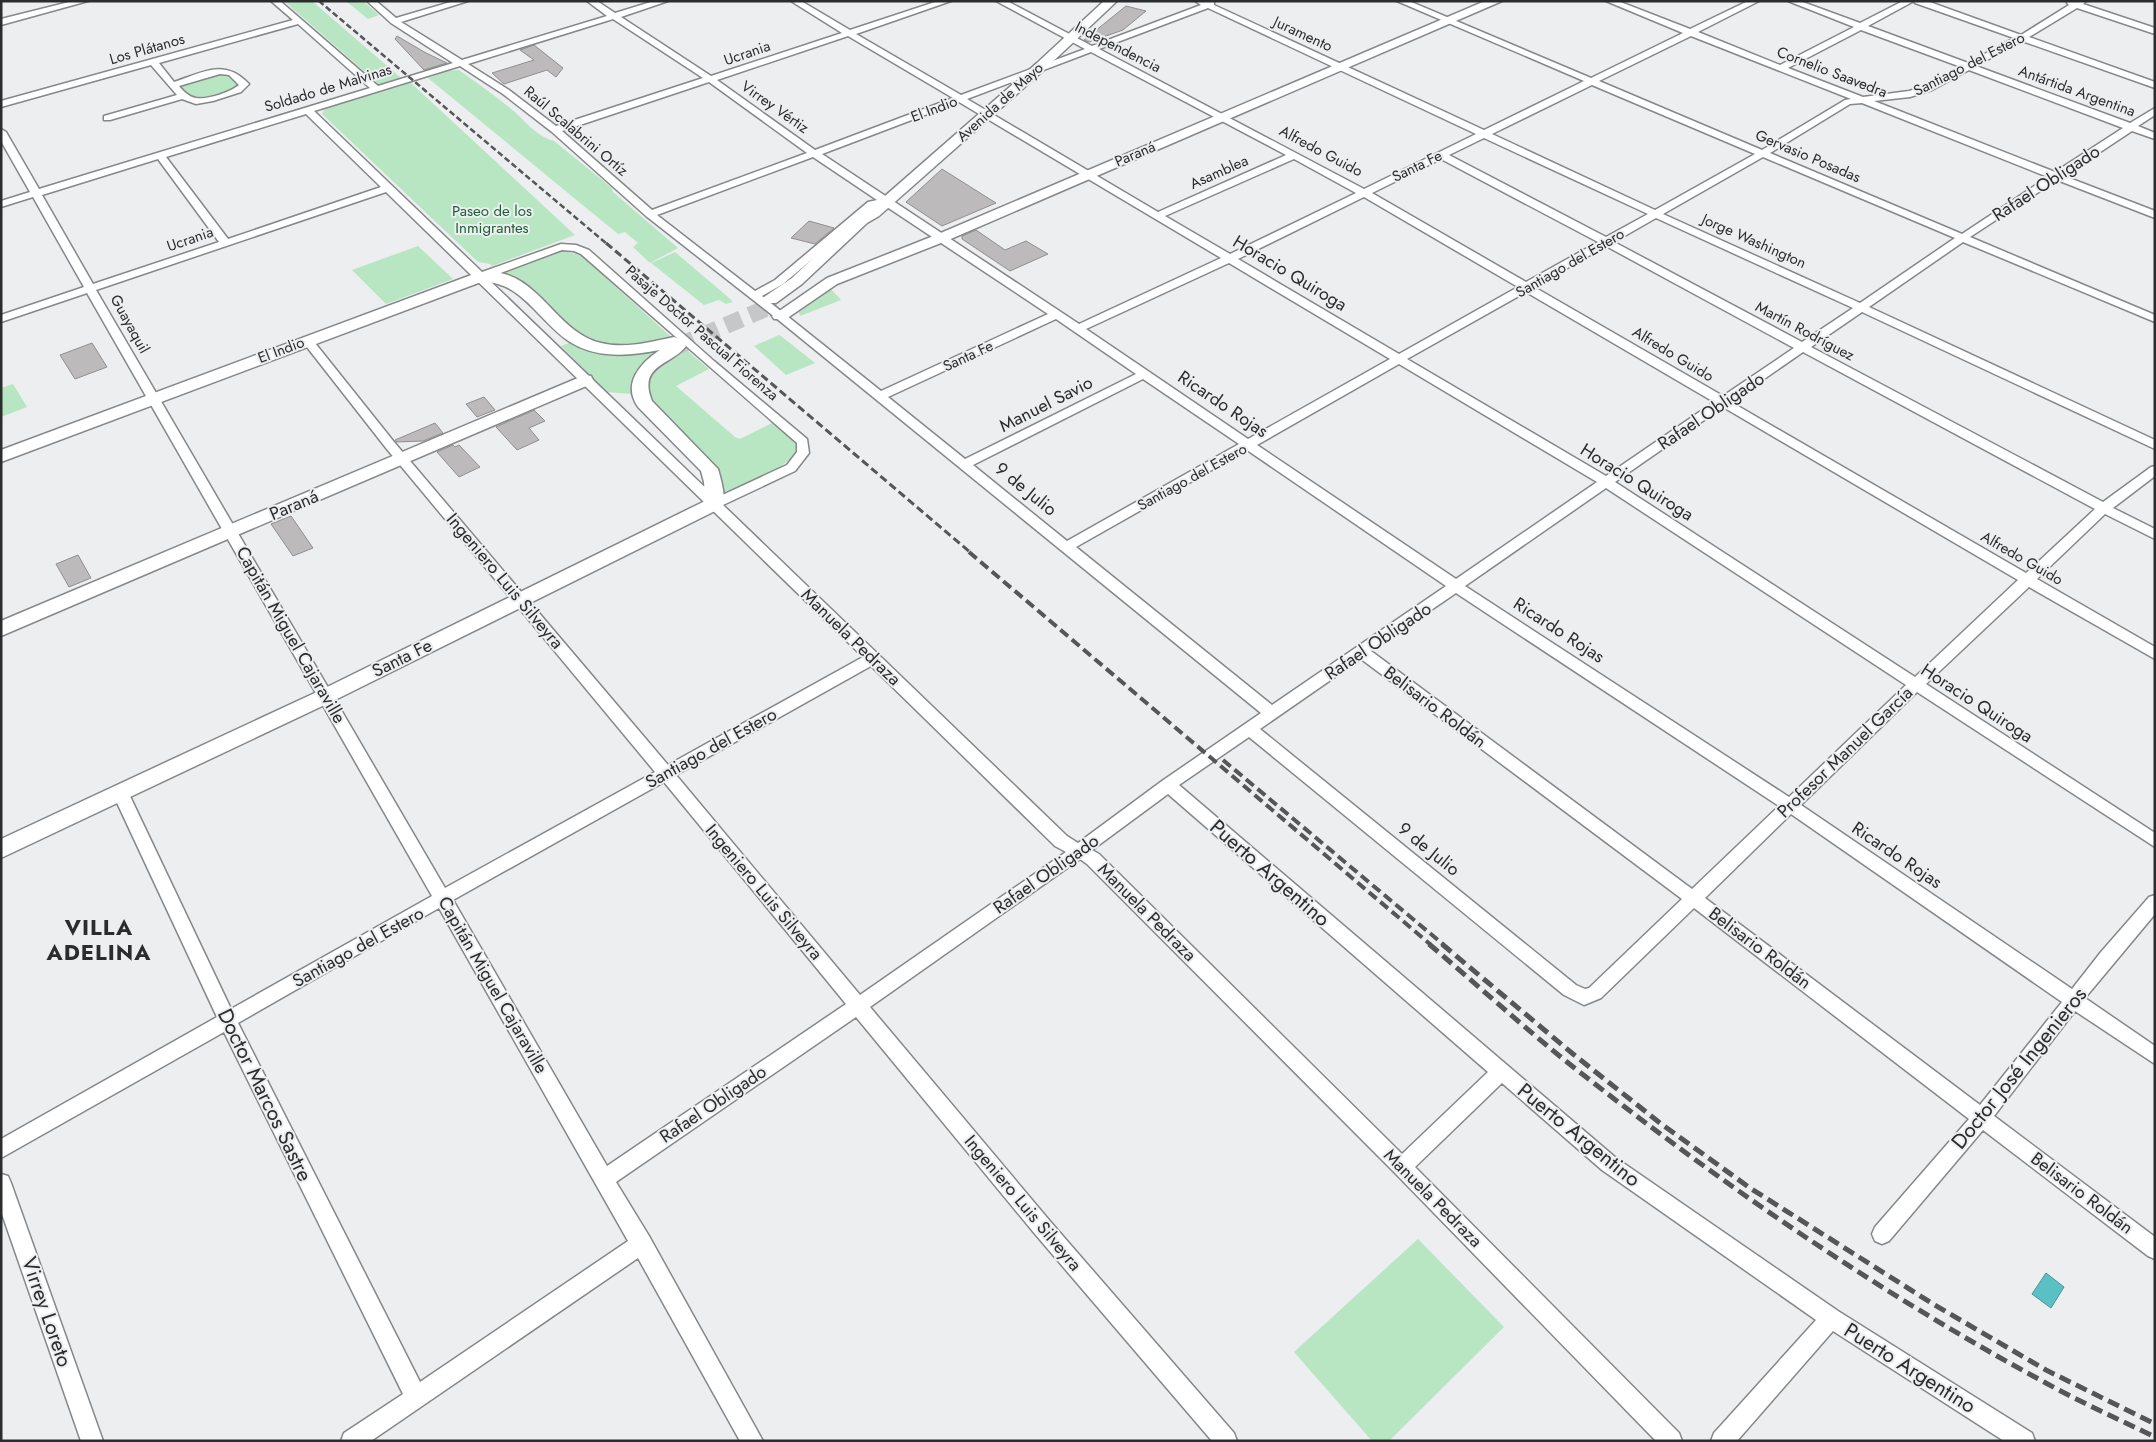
<svg xmlns="http://www.w3.org/2000/svg" width="2156" height="1442" font-family="Jost,sans-serif">
	<style>
		.green { fill: #b8e6c2 }
		.water { fill: #59c1c3; stroke: #4b9496 }
		.building { fill: #bdbabb; stroke: #918e8f }
		.lines { fill: none; stroke-linecap: round; stroke-linejoin: round }
		.secondary-tunnel { stroke: #c5c7c9; stroke-width: 17; stroke-dasharray: 17 9; stroke-linecap: butt }
		.street-casing { stroke: #858789; stroke-width: 3 }
		.secondary-casing { stroke: #858789; stroke-width: 3 }
		.street { fill: #fff; fill-rule: evenodd }
		.secondary { fill: #fff; fill-rule: evenodd }
		.rail-far3 { stroke: #545657; stroke-width: 2.5; stroke-dasharray: 6 3; stroke-linecap: butt }
		.rail-far2 { stroke: #545657; stroke-width: 3; stroke-dasharray: 8 4; stroke-linecap: butt }
		.rail-far1 { stroke: #545657; stroke-width: 4; stroke-dasharray: 10 5; stroke-linecap: butt }
		.rail { stroke: #545657; stroke-width: 5; stroke-dasharray: 12 6; stroke-linecap: butt }
		.labels { text-anchor: middle; dominant-baseline: central; stroke-width: 4; stroke-linejoin: round; paint-order: stroke }
		.far-street-label { font-size: 15px; fill: #2b2c2d; stroke: #eceef0 }
		.far-park-label { font-size: 15px; fill: #1b6134; stroke: #eceef0 }
		.street-label { font-size: 18px; fill: #2b2c2d; stroke: #eceef0 }
		.near-street-label { font-size: 21px; fill: #2b2c2d; stroke: #eceef0 }
		.district-label { font-size: 22px; font-weight: bold; letter-spacing: 1px; fill: #2b2c2d; stroke: #eceef0 }
	</style>
	<rect width="100%" height="100%" fill="#eceef0"/>
	<!-- green -->
	<g class="green">
		<polygon points="284,1 312,1 401,78 380,85"/>
		<polygon points="346,1 363,1 379,15 368,19"/>
		<path d="M 459,70 C 476,82 494,95 510,108 C 524,119 535,136 554,141 L 612,188 L 613,192 L 678,248 L 650,263 L 633,247 L 638,243 L 625,232 L 618,234 L 428,78 L 448,71 Z"/>
		<path d="M 215,75 L 229,75 L 238,84 C 231,97 201,99 188,95 L 180,85 Z"/>
		<polygon points="410,83 411,83 575,235 492,266 490,264 478,262 322,114 325,109"/>
		<polygon points="418,246 453,279 386,304 352,270"/>
		<path d="M 563,251 L 581,255 L 670,336 C 641,345 605,353 578,333 C 566,325 555,313 544,302 C 526,285 521,280 496,273 L 551,252 Z"/>
		<polygon points="675,252 728,297 733,302 726,304 719,300 704,305 651,263"/>
		<polygon points="831,289 841,300 800,316 799,312"/>
		<polygon points="779,335 781,336 815,363 786,375 754,346"/>
		<polygon points="569,343 591,352 604,354 672,344 633,380 632,394 606,392 561,346"/>
		<path d="M 683,347 L 709,369 L 676,386 L 735,437 L 740,439 L 774,422 L 797,446 C 794,468 743,485 724,494 L 721,491 C 729,462 671,427 654,405 C 649,400 649,390 647,383 L 656,366 Z"/>
		<polygon points="13,384 27,407 1,417 1,388"/>
		<polygon points="1418,1239 1504,1327 1389,1441 1372,1441 1294,1352"/>
	</g>
	<!-- water -->
	<polygon class="water" points="2046,1273 2064,1287 2051,1308 2032,1294"/>
	<!-- building -->
	<g class="building">
		<polygon points="1126,6 1146,11 1123,30 1089,42 1084,40"/>
		<polygon points="397,36 426,53 447,63 424,70 395,39"/>
		<polygon points="534,45 563,68 556,77 547,70 504,84 492,73 534,60 520,50"/>
		<polygon points="942,169 996,203 942,226 906,202"/>
		<polygon points="809,221 834,228 815,244 791,238"/>
		<polygon points="976,230 1005,250 1026,241 1048,254 1010,271 962,239 962,236"/>
		<polygon points="92,343 107,367 75,379 60,355"/>
		<polygon points="484,397 495,410 477,417 466,404"/>
		<polygon points="534,410 545,421 529,428 539,440 517,450 496,427"/>
		<polygon points="435,423 443,433 423,441 396,442 395,440"/>
		<polygon points="453,445 455,447 459,445 480,467 459,477 437,452"/>
		<polygon points="291,516 313,548 293,556 271,524"/>
		<polygon points="78,555 91,578 69,587 56,564"/>
	</g>
	<g class="lines">
		<!-- secondary-tunnel -->
		<polyline class="secondary-tunnel" points="678,346 776,304"/>
		<defs>
			<g id="street">
				<polygon points="73,1 88,1 1,25 1,19"/>
				<path d="M 271,1 L 280,1 L 378,86 L 453,63 L 391,23 L 367,1 L 376,1 L 396,18 L 454,1 L 468,1 L 401,22 L 462,60 L 607,16 L 587,1 L 597,1 L 615,13 L 654,1 L 668,1 L 621,17 L 711,76 L 842,33 L 791,1 L 801,1 L 850,30 L 938,1 L 951,1 L 856,34 L 961,95 L 1085,49 L 996,1 L 1007,1 L 1092,46 L 1201,5 L 1195,1 L 1214,2 L 1214,5 L 1484,130 L 1584,81 L 1397,1 L 1409,1 L 1591,78 L 1683,33 L 1606,1 L 1618,1 L 1690,29 L 1748,1 L 1759,1 L 1698,32 L 1780,65 L 1854,27 L 1788,1 L 1800,1 L 1860,23 L 1903,1 L 1927,1 L 2021,35 L 2069,5 L 2067,3 L 2068,1 L 2086,1 L 2083,4 L 2155,28 L 2155,34 L 2077,8 L 2029,37 L 2155,82 L 2155,88 L 2022,41 L 1976,66 L 2130,123 L 2155,108 L 2155,115 L 2138,126 L 2155,133 L 2155,139 L 2132,131 L 2064,176 L 2155,211 L 2155,218 L 2057,180 L 1970,237 L 2155,315 L 2155,322 L 1963,242 L 1869,307 L 2155,440 L 2155,449 L 1862,312 L 1811,347 L 2103,502 L 2151,467 L 2155,466 L 2155,476 L 2113,508 L 2155,529 L 2155,539 L 2105,514 L 2037,579 L 2155,647 L 2155,659 L 2029,587 L 1926,684 L 2155,833 L 2155,847 L 1917,692 L 1801,805 L 2072,989 L 2101,952 L 2149,897 L 2155,895 L 2155,914 L 2085,998 L 2155,1046 L 2155,1064 L 2075,1011 L 1994,1116 L 2155,1237 L 2155,1259 L 2148,1256 L 1983,1130 L 1889,1241 L 1882,1244 L 1875,1241 L 1872,1234 L 1875,1227 L 1969,1119 L 1694,908 L 1601,998 L 1584,1005 L 1564,995 L 1249,737 L 1179,785 L 1616,1158 L 1838,1311 L 2032,1433 L 2035,1441 L 2004,1441 L 1833,1331 L 1737,1441 L 1711,1441 L 1714,1433 L 1816,1320 L 1602,1170 L 1502,1083 L 1415,1167 L 1679,1433 L 1682,1441 L 1656,1441 L 1395,1173 L 1087,864 L 1080,859 L 870,1007 L 1049,1220 L 1234,1433 L 1237,1441 L 1212,1441 L 1035,1234 L 856,1017 L 616,1182 L 649,1236 L 763,1441 L 740,1441 L 638,1258 L 371,1441 L 341,1441 L 344,1433 L 403,1394 L 224,1032 L 1,1158 L 1,1139 L 217,1017 L 112,792 L 114,788 L 120,786 L 126,788 L 128,792 L 231,1009 L 432,896 L 87,293 L 1,322 L 1,315 L 84,287 L 33,197 L 1,207 L 1,201 L 30,192 L 1,141 L 1,129 L 6,132 L 39,189 L 370,88 L 298,24 L 159,63 L 174,82 C 203,72 225,58 249,84 L 241,92 L 213,101 L 196,104 L 182,99 L 110,120 L 104,120 L 104,116 L 177,95 L 151,65 L 1,107 L 1,101 L 293,20 ZM 1914,1 L 1915,3 L 2014,38 L 1968,63 L 1868,26 ZM 1208,8 L 1476,134 L 1364,189 L 1099,49 ZM 613,19 L 703,78 L 556,126 L 509,90 L 468,64 ZM 1861,30 L 1961,67 L 1926,86 L 1909,91 L 1863,97 L 1788,68 ZM 848,36 L 953,98 L 815,150 L 717,80 ZM 1691,36 L 1851,99 L 1845,100 L 1762,150 L 1599,81 ZM 1091,52 L 1286,155 L 1158,212 L 967,99 ZM 460,66 L 503,94 L 552,132 L 646,216 L 776,318 L 1261,713 L 1162,781 L 1078,843 L 1067,836 L 723,505 L 795,471 L 809,453 L 807,439 L 714,361 L 589,250 L 576,245 L 561,244 L 482,272 L 314,111 ZM 1969,70 L 2123,128 L 2055,172 L 1874,101 L 1910,97 L 1932,90 ZM 220,74 L 229,75 L 239,85 C 231,92 207,100 196,98 C 189,97 183,91 179,86 ZM 709,82 L 807,153 L 652,210 L 562,131 ZM 1592,85 L 1755,154 L 1655,210 L 1492,134 ZM 959,102 L 1221,258 L 1079,324 L 822,154 ZM 1862,103 L 2048,177 L 1962,234 L 1770,153 L 1850,104 ZM 306,114 L 381,187 L 228,239 L 166,157 ZM 1484,138 L 1648,214 L 1606,237 L 1449,155 ZM 813,157 L 877,200 L 868,202 L 775,280 L 755,291 L 657,215 ZM 1763,157 L 1955,238 L 1860,303 L 1663,214 ZM 158,159 L 219,242 L 93,284 L 42,195 ZM 1294,159 L 1356,193 L 1230,254 L 1165,216 ZM 1441,159 L 1598,242 L 1526,282 L 1372,193 ZM 386,192 L 863,657 L 668,765 L 394,442 L 311,338 L 303,338 L 301,340 L 303,342 L 386,448 L 655,772 L 445,888 L 96,290 ZM 1364,197 L 1518,287 L 1399,354 L 1238,259 ZM 884,205 L 1048,314 L 881,391 L 762,296 L 783,284 L 875,206 ZM 1656,218 L 1853,308 L 1802,342 L 1614,242 ZM 1606,246 L 1794,348 L 1723,396 L 1534,287 ZM 562,250 L 574,251 L 581,254 L 797,443 L 797,452 L 787,465 L 716,498 L 487,278 ZM 1229,263 L 1390,359 L 1248,439 L 1086,329 ZM 1526,292 L 1714,402 L 1606,476 L 1407,359 ZM 1056,319 L 1136,374 L 965,459 L 888,397 ZM 1803,352 L 2095,509 L 2026,573 L 1731,402 ZM 1399,364 L 1597,482 L 1456,579 L 1257,445 ZM 1143,379 L 1239,444 L 1067,541 L 973,465 ZM 1723,407 L 2018,580 L 1915,677 L 1615,482 ZM 1247,450 L 1446,586 L 1272,705 L 1076,547 ZM 1606,488 L 1906,685 L 1789,797 L 1465,586 ZM 1456,593 L 1779,806 L 1692,889 L 1371,651 ZM 1361,659 L 1682,899 L 1589,988 L 1585,989 L 1576,985 L 1260,729 ZM 871,666 L 1055,846 L 1066,852 L 860,995 L 676,775 ZM 664,782 L 846,1004 L 607,1166 L 453,900 ZM 1168,794 L 1488,1072 L 1402,1154 L 1099,854 L 1092,850 ZM 1791,814 L 2062,1002 L 1980,1105 L 1705,898 ZM 439,908 L 628,1241 L 420,1382 L 238,1023 Z"/>
				<polygon points="1,1174 8,1176 11,1183 103,1441 81,1441 1,1211"/>
			</g>
			<g id="secondary">
				<polygon points="1104,1 1117,1 1045,69 879,216 867,223 802,284 776,303 764,303 762,300 764,297 792,278 857,217 869,210 1037,63"/>
				<polygon points="1485,1 1502,1 946,241 837,284 786,319 774,319 772,316 827,278 936,235"/>
				<path d="M 489,272 C 538,271 556,333 601,343 C 625,349 650,342 674,337 C 680,339 683,341 686,346 C 673,365 637,364 652,401 L 718,469 C 721,480 727,498 721,508 L 333,701 L 1,858 L 1,839 L 319,691 L 705,501 L 704,482 L 701,471 L 638,407 C 622,384 640,363 660,350 C 630,356 597,359 570,342 C 539,322 521,280 481,282 L 1,462 L 1,450 L 474,274 Z"/>
				<polygon points="585,375 591,376 593,380 591,384 1,636 1,621"/>
			</g>
		</defs>
		<!-- street casing -->
		<use href="#street" class="street-casing"/>
		<!-- secondary casing -->
		<use href="#secondary" class="secondary-casing"/>
		<!-- street -->
		<use href="#street" class="street"/>
		<!-- secondary -->
		<use href="#secondary" class="secondary"/>
		<!-- rail-far3 -->
		<polyline class="rail-far3" points="319,1 607,244"/>
		<!-- rail-far2 -->
		<polyline class="rail-far2" points="606,243 971,553"/>
		<!-- rail-far1 -->
		<g class="rail-far1">
			<polyline points="969,552 1431,945"/>
			<polyline points="1223,760 1444,945"/>
		</g>
		<!-- rail -->
		<g class="rail">
			<path d="M 1429,944 C 1475,983 1520,1024 1567,1062 C 1717,1181 1876,1291 2044,1382 C 2080,1402 2118,1419 2155,1437"/>
			<polyline points="1442,944 1573,1054 1660,1123 1750,1188 1933,1304 2046,1370 2155,1424"/>
		</g>
	</g>
	<g class="labels">
		<!-- far-street labels -->
		<g class="far-street-label">
			<text transform="translate(1303 34) rotate(25)">Juramento</text>
			<text transform="translate(1118 47) rotate(27)">Independencia</text>
			<text transform="translate(147 49) rotate(-16)">Los Plátanos</text>
			<text transform="translate(747 53) rotate(-19)">Ucrania</text>
			<text transform="translate(1969 64) rotate(-27)">Santiago del Estero</text>
			<text transform="translate(1832 72) rotate(21)">Cornelio Saavedra</text>
			<text transform="translate(328 88) rotate(-17)">Soldado de Malvinas</text>
			<text transform="translate(2077 91) rotate(20)">Antártida Argentina</text>
			<text transform="translate(1000 102) rotate(-42)">Avenida de Mayo</text>
			<text transform="translate(775 107) rotate(35)">Virrey Vértiz</text>
			<text transform="translate(934 109) rotate(-21)">El Indio</text>
			<text transform="translate(576 131) rotate(40)">Raúl Scalabrini Ortíz</text>
			<text transform="translate(1321 151) rotate(28)">Alfredo Guido</text>
			<text transform="translate(1135 154) rotate(-23)">Paraná</text>
			<text transform="translate(1808 156) rotate(23)">Gervasio Posadas</text>
			<text transform="translate(1417 166) rotate(-26)">Santa Fe</text>
			<text transform="translate(1219 172) rotate(-24)">Asamblea</text>
			<text transform="translate(190 239) rotate(-19)">Ucrania</text>
			<text transform="translate(1754 241) rotate(24)">Jorge Washington</text>
			<text transform="translate(1570 263) rotate(-30)">Santiago del Estero</text>
			<text transform="translate(130 324) rotate(61)">Guayaquil</text>
			<text transform="translate(1805 331) rotate(28)">Martín Rodríguez</text>
			<text transform="translate(702 333) rotate(41)">Pasaje Doctor Pascual Fiorenza</text>
			<text transform="translate(281 350) rotate(-21)">El Indio</text>
			<text transform="translate(1673 354) rotate(31)">Alfredo Guido</text>
			<text transform="translate(968 356) rotate(-25)">Santa Fe</text>
			<text transform="translate(1192 477) rotate(-29)">Santiago del Estero</text>
			<text transform="translate(2022 558) rotate(30)">Alfredo Guido</text>
		</g>
		<!-- far-park labels -->
		<g class="far-park-label">
			<text x="492" y="211">Paseo de los<tspan x="492" dy="17">Inmigrantes</tspan></text>
		</g>
		<!-- street labels -->
		<g class="street-label">
			<text transform="translate(2046 183) rotate(-33)">Rafael Obligado</text>
			<text transform="translate(1290 273) rotate(31)">Horacio Quiroga</text>
			<text transform="translate(1046 404) rotate(-27)">Manuel Savio</text>
			<text transform="translate(1223 404) rotate(34)">Ricardo Rojas</text>
			<text transform="translate(1711 411) rotate(-34)">Rafael Obligado</text>
			<text transform="translate(1637 482) rotate(32)">Horacio Quiroga</text>
			<text transform="translate(1026 489) rotate(39)">9 de Julio</text>
			<text transform="translate(294 505) rotate(-23)">Paraná</text>
			<text transform="translate(505 581) rotate(50)">Ingeniero Luis Silveyra</text>
			<text transform="translate(1559 630) rotate(33)">Ricardo Rojas</text>
			<text transform="translate(291 635) rotate(60)">Capitán Miguel Cajaraville</text>
			<text transform="translate(851 637) rotate(44)">Manuela Pedraza</text>
			<text transform="translate(1378 641) rotate(-34)">Rafael Obligado</text>
			<text transform="translate(402 658) rotate(-26)">Santa Fe</text>
			<text transform="translate(1977 703) rotate(33)">Horacio Quiroga</text>
			<text transform="translate(1435 707) rotate(37)">Belisario Roldán</text>
			<text transform="translate(711 748) rotate(-29)">Santiago del Estero</text>
			<text transform="translate(1845 752) rotate(-44)">Profesor Manuel García</text>
			<text transform="translate(1429 849) rotate(39)">9 de Julio</text>
			<text transform="translate(1897 855) rotate(34)">Ricardo Rojas</text>
			<text transform="translate(1046 874) rotate(-35)">Rafael Obligado</text>
			<text transform="translate(764 892) rotate(50)">Ingeniero Luis Silveyra</text>
			<text transform="translate(1147 912) rotate(45)">Manuela Pedraza</text>
			<text transform="translate(358 947) rotate(-29)">Santiago del Estero</text>
			<text transform="translate(1760 948) rotate(37)">Belisario Roldán</text>
			<text transform="translate(493 985) rotate(60)">Capitán Miguel Cajaraville</text>
			<text transform="translate(713 1104) rotate(-34)">Rafael Obligado</text>
			<text transform="translate(2082 1193) rotate(37)">Belisario Roldán</text>
			<text transform="translate(1433 1198) rotate(45)">Manuela Pedraza</text>
			<text transform="translate(1023 1203) rotate(50)">Ingeniero Luis Silveyra</text>
		</g>
		<!-- near-street labels -->
		<g class="near-street-label">
			<text transform="translate(1270 873) rotate(41)">Puerto Argentino</text>
			<text transform="translate(2019 1068) rotate(-51)">Doctor José Ingenieros</text>
			<text transform="translate(265 1095) rotate(64)">Doctor Marcos Sastre</text>
			<text transform="translate(1579 1135) rotate(39)">Puerto Argentino</text>
			<text transform="translate(47 1312) rotate(71)">Virrey Loreto</text>
			<text transform="translate(1910 1368) rotate(32)">Puerto Argentino</text>
		</g>
		<!-- district labels -->
		<g class="district-label">
			<text x="99" y="927">VILLA<tspan x="99" dy="25">ADELINA</tspan></text>
		</g>
	</g>
	<!-- border -->
	<rect width="2156" height="1442" fill="none" stroke="#2b2c2d" stroke-width="5"/>
</svg>
